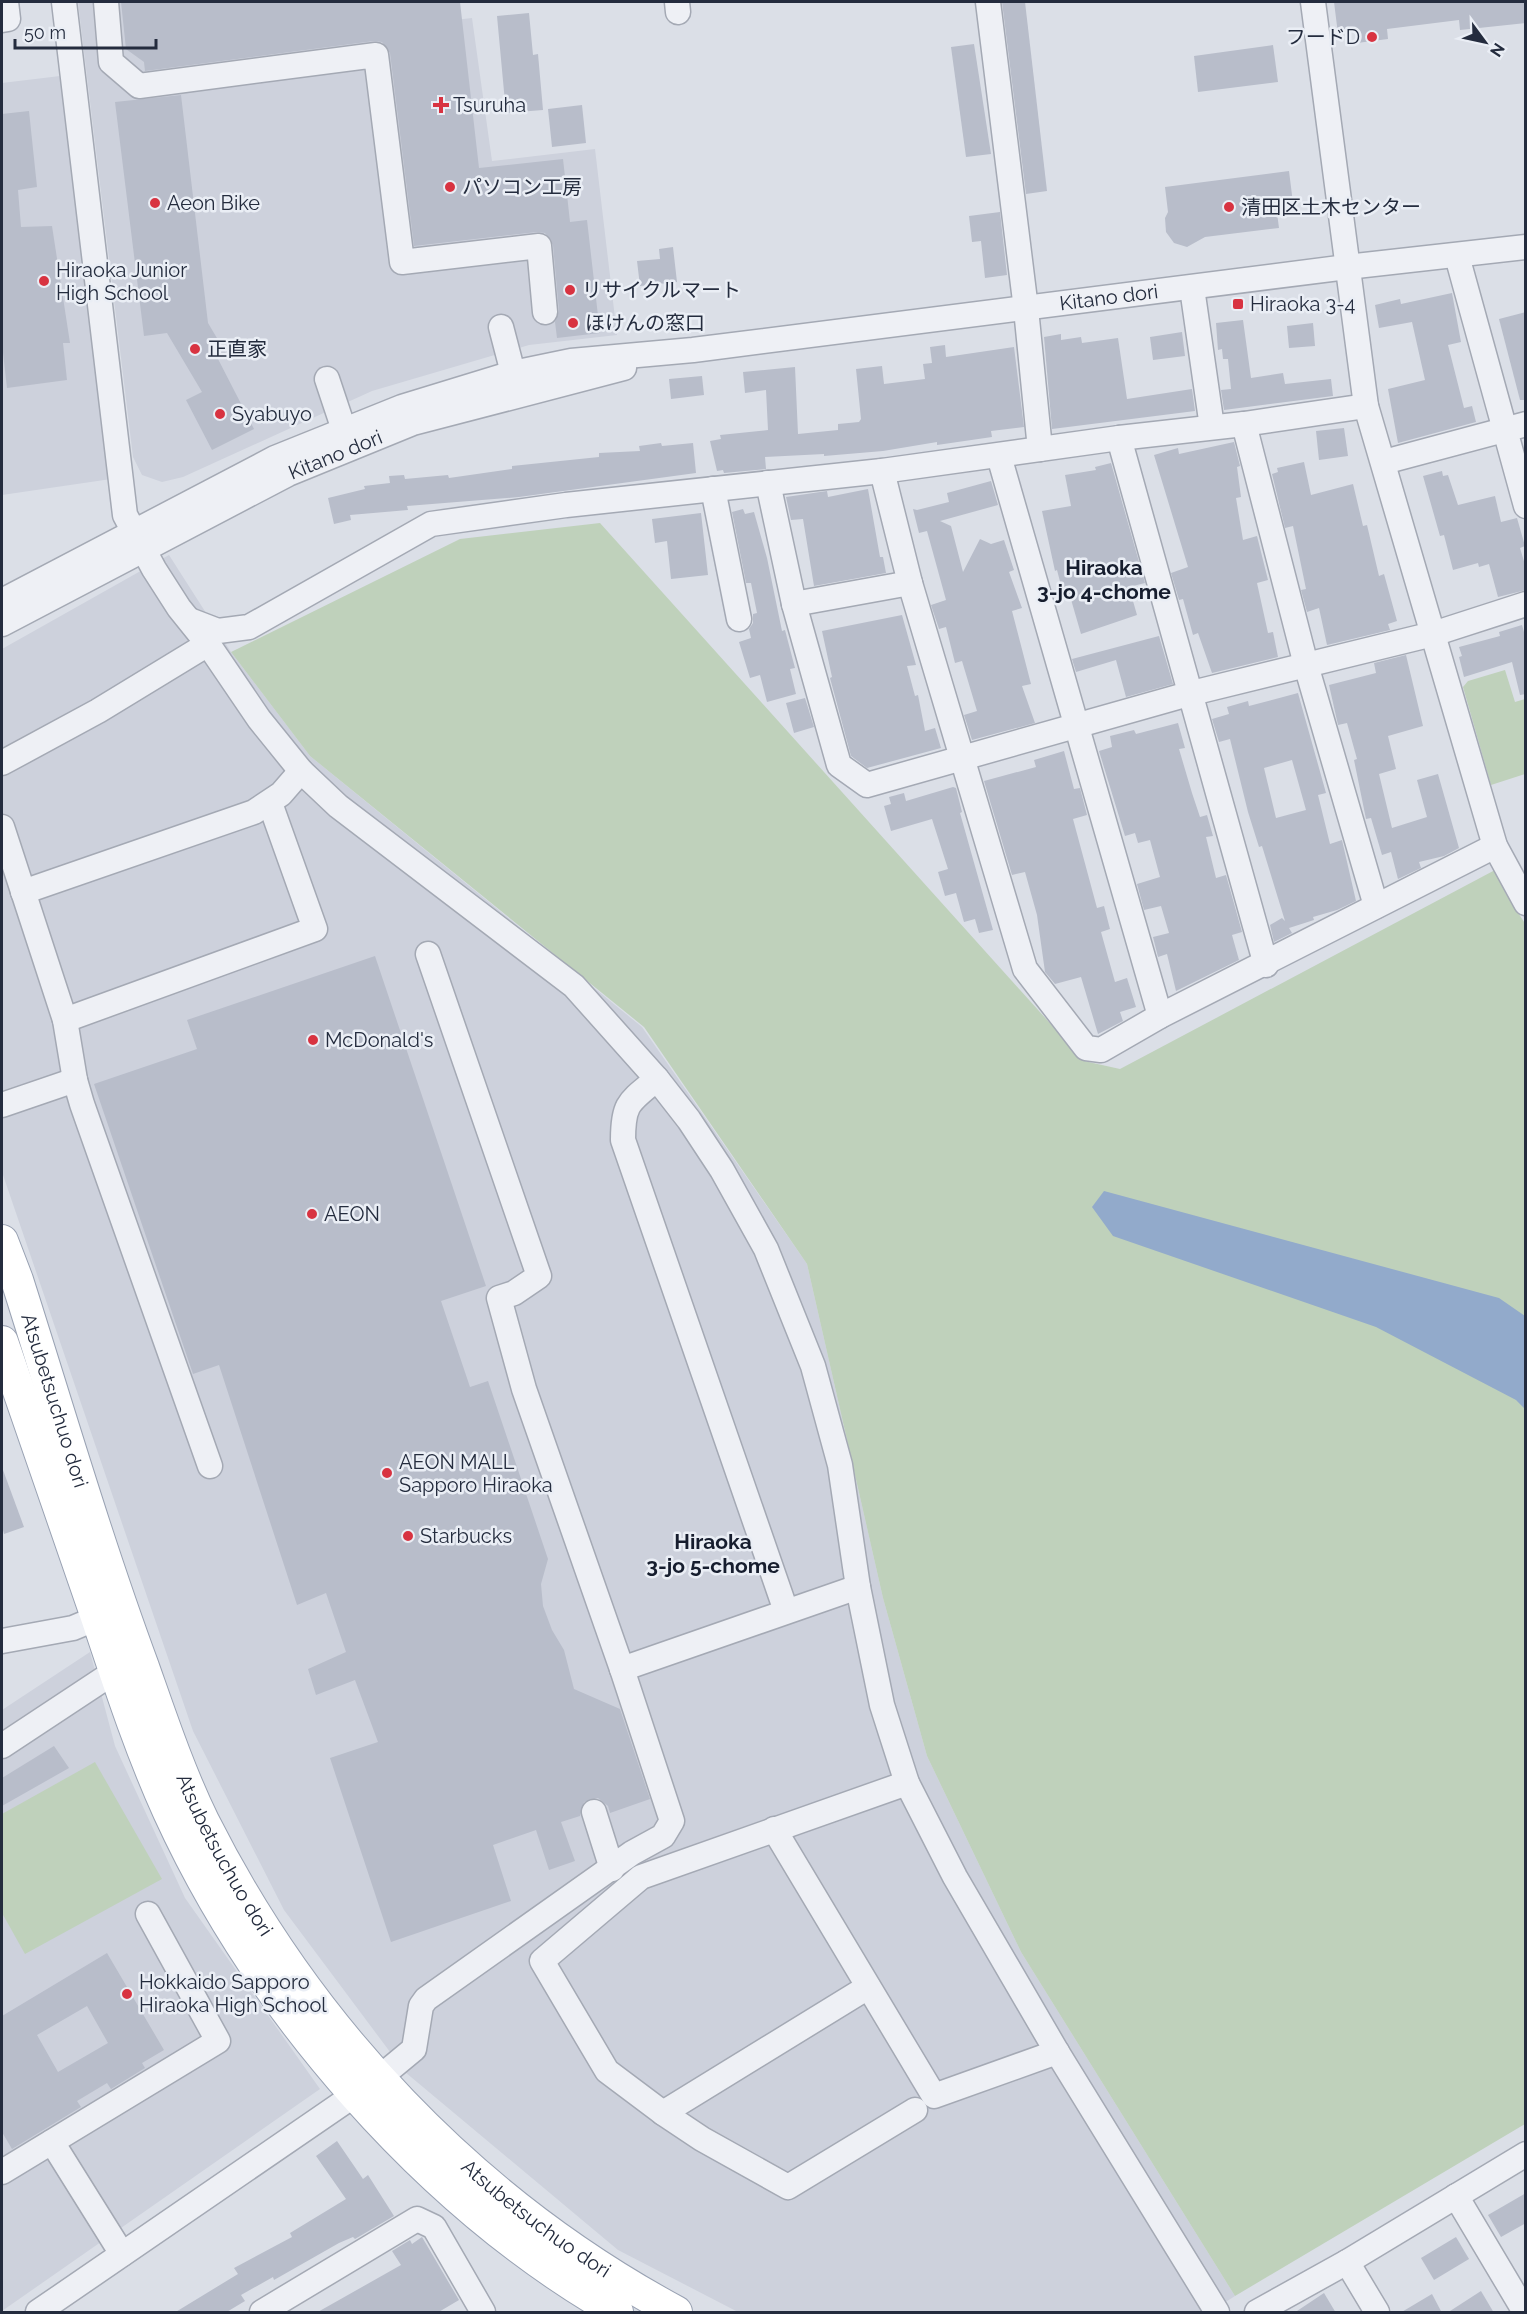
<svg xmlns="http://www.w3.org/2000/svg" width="1527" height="2314" font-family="Raleway,'Noto Sans JP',sans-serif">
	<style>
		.built { fill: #cdd1dc }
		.green { fill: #bfd1bb }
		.water { fill: #92aacb }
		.building { fill: #b8bdca; fill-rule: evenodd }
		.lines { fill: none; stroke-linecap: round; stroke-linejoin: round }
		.minor-casing { stroke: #a4a9b4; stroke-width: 27 }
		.major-casing { stroke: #99a2b3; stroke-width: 34 }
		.minor { stroke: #eef0f5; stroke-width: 24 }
		.major { stroke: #fff; stroke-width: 32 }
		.poi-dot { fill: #d83341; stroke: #eaeef5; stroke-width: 2 }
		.labels { text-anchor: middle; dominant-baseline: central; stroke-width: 5; stroke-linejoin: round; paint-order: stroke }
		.poi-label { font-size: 20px; fill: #242c3e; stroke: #eaeef5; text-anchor: start }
		.street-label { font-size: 20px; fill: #242c3e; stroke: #eaeef5 }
		.neighbourhood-label { font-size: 21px; font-weight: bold; fill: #161d2e; stroke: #eaeef5 }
	</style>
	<rect width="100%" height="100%" fill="#dbdfe7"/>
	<!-- built -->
	<g class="built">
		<polygon points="78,2 425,2 428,23 472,18 492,161 595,149 617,335 529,345 372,391 183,477 162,482 142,475 133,457"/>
		<polygon points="60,76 111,479 2,495 2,83"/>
		<polygon points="169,555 231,652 310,756 642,1027 807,1264 883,1598 927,1756 1021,1952 1235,2296 1210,2312 738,2312 618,2250 405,2072 284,1910 193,1731 2,1172 2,649"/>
		<polygon points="90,1652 115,1746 185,1898 320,2089 2,2311 2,1710"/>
	</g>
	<!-- green -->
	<g class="green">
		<polygon points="600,523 1084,1061 1120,1069 1495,870 1506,894 1526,925 1525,2124 1235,2296 1021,1952 927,1756 883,1598 807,1264 644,1027 310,756 231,652 460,539"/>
		<polygon points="1505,670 1515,702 1525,699 1525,774 1491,785 1463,687 1468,681"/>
		<polygon points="95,1762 162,1879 25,1954 2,1913 2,1814"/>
	</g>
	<!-- water -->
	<polygon class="water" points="1104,1191 1499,1298 1525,1316 1525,1409 1516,1400 1376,1327 1113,1236 1092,1207"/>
	<!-- building -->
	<g class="building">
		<polygon points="121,2 460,2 479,168 563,159 570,222 587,220 600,333 557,338 555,322 559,311 553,245 545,233 537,232 414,246 390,53 382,42 374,41 145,71 144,62 126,49"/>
		<polygon points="1002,2 1025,2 1047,191 1026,194"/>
		<polygon points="1334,2 1526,2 1526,23 1460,30 1459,20 1387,29 1388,39 1357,43 1356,32 1338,34"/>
		<polygon points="529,13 533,55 538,54 543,110 506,113 497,16"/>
		<polygon points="974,44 991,154 966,157 951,47"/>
		<polygon points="1273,45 1278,82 1198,92 1194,56"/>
		<polygon points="181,95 208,323 227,355 218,359 254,429 212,450 186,400 202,392 167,333 144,336 115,102"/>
		<polygon points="582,105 586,143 552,147 548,109"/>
		<polygon points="29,111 37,187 18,190 21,227 52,226 70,343 63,343 67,380 7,388 2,344 2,114"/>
		<polygon points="1289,171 1294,211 1277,213 1279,228 1205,237 1187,247 1174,243 1166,232 1165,218 1168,212 1165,187"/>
		<polygon points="1000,212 1007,275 985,278 981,241 972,242 969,216"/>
		<polygon points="673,247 677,282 640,286 637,261 660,259 659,249"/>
		<polygon points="1452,293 1461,342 1448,345 1464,408 1472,406 1476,422 1398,443 1388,389 1425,380 1412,322 1379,328 1375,305 1400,299 1401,304"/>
		<polygon points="1526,312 1526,400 1520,400 1499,319"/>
		<polygon points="1243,320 1251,378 1283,373 1285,384 1331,379 1333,396 1224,410 1221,390 1231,389 1228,359 1223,359 1222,349 1218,350 1216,323"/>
		<polygon points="1313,323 1315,346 1289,348 1287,326"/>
		<polygon points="1182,332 1185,356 1153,360 1150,337"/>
		<polygon points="1061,334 1061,340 1081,337 1082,343 1118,338 1127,399 1192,389 1195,411 1052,429 1044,337"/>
		<polygon points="945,345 946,357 1014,347 1024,427 991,431 992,437 937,445 937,442 883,451 824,456 824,454 765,457 766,469 724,473 723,470 717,471 710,441 721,439 720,435 768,430 766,390 745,393 743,372 795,367 798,434 838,430 838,424 859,422 861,419 856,369 882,366 884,384 925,379 923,364 932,363 930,347"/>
		<polygon points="702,376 704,395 671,399 669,379"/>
		<polygon points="1344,428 1348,456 1319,460 1316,431"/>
		<polygon points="1234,442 1240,466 1237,467 1241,497 1236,498 1243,540 1257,536 1268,580 1257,583 1268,633 1273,632 1278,657 1212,673 1198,633 1193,635 1183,599 1179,600 1171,573 1188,567 1154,455 1178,448 1179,454"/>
		<polygon points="661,443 662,446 693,443 696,473 519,497 407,506 408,510 350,515 351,520 334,524 328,498 365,489 364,486 390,483 389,476 404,475 405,479 448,475 449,478 512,469 512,466 599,457 599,453 640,451 639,446"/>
		<polygon points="1304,462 1311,495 1353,484 1363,526 1367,525 1379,576 1384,574 1397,621 1388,624 1390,630 1327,645 1319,608 1307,612 1301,590 1306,589 1293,526 1285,528 1272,474 1278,472 1277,468"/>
		<polygon points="1111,463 1145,583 1129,587 1137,615 1081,634 1070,596 1064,597 1057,570 1055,571 1042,511 1071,506 1065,475 1096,470 1095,467"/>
		<polygon points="1442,471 1443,476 1448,475 1458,505 1495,496 1501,522 1517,518 1525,546 1520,548 1526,568 1526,590 1498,597 1489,564 1479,567 1478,563 1453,570 1444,535 1440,536 1423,476"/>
		<polygon points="991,481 998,505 940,521 951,526 963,572 980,539 991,544 1004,540 1014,570 1009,572 1022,608 1012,611 1031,684 1022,686 1035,723 972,740 964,715 977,711 962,661 955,663 946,627 939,629 931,605 946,600 927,531 919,533 913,509 917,510 949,502 947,493"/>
		<polygon points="868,489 880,557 883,557 886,573 814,586 803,519 791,520 786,497 827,491 828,497"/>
		<polygon points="743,509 745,514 754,512 767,558 782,631 785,630 795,668 790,669 796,694 767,702 760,675 750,678 739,642 751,638 749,629 753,623 753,614 757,613 751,583 746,583 732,512"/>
		<polygon points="701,513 708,575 671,579 667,541 655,543 652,519"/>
		<polygon points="902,615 916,665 907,666 915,696 918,695 925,731 935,728 941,748 867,768 851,756 830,678 832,677 822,631"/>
		<polygon points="1522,625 1526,639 1526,694 1520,695 1512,662 1464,677 1459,657 1462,656 1459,647 1500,636 1499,632"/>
		<polygon points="1159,636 1173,684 1126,697 1116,660 1076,672 1072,659"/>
		<polygon points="1406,655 1423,726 1388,736 1396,769 1379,774 1392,828 1427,817 1417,780 1438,774 1459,848 1444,856 1419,862 1421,868 1398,879 1391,852 1382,855 1371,818 1366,819 1354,760 1357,759 1347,723 1338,725 1329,685 1376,673 1374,663"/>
		<path d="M 1298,693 L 1326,793 L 1318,795 L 1330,844 L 1342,840 L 1356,901 L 1337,910 L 1313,917 L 1314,920 L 1289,928 L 1292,933 L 1274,942 L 1270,925 L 1282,918 L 1285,921 L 1262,846 L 1259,847 L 1248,812 L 1230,739 L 1219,742 L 1212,719 L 1229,714 L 1227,707 L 1248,701 L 1249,706 ZM 1292,760 L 1306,810 L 1276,818 L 1264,768 Z"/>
		<polygon points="805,698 814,727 794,733 786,703"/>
		<polygon points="1178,723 1185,748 1179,749 1192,793 1200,817 1207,815 1213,836 1206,837 1216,878 1226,875 1242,932 1232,935 1239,960 1176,991 1167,954 1158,957 1153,937 1169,933 1161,906 1144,910 1137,884 1160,877 1150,840 1138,843 1135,833 1125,836 1099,751 1112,747 1110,736 1134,730 1136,734"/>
		<polygon points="1064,751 1074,789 1080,788 1087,815 1073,819 1097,908 1104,906 1110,929 1101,932 1115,982 1127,978 1136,1007 1120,1012 1123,1021 1098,1034 1081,977 1055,984 1045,972 1037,915 1025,872 1012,875 984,781 1036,767 1034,760"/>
		<polygon points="953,787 956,788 962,812 960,813 993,930 979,933 975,919 964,922 956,893 945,896 938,872 948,869 932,819 891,831 884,806 891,804 889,797 904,793 906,801"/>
		<polygon points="375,956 486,1286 441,1301 470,1387 488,1381 548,1559 541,1584 543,1606 552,1630 564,1650 574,1689 620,1709 650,1799 610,1813 608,1806 598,1798 584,1802 580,1816 561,1822 575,1861 549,1870 536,1830 493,1845 511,1901 391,1942 330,1758 378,1742 355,1680 316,1695 308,1669 346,1652 326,1593 297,1605 219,1365 193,1374 94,1084 197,1049 187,1020"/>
		<polygon points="3,1470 24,1527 4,1534 2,1526"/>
		<polygon points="54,1746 69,1768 2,1806 2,1778"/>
		<path d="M 107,1953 L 164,2050 L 142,2063 L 145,2068 L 111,2089 L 107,2083 L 77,2101 L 81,2107 L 12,2149 L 2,2132 L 2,2016 ZM 87,2006 L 108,2043 L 58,2072 L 37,2035 Z"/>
		<polygon points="337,2141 363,2179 368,2175 394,2216 355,2239 353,2237 339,2243 274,2280 273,2277 241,2295 245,2301 225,2313 174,2313 238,2274 234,2268 292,2237 290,2233 346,2199 316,2156"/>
		<polygon points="1526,2193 1526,2223 1501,2237 1488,2215"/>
		<polygon points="422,2237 459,2300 437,2313 316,2313 401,2265 392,2251 410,2240 412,2244"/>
		<polygon points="1456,2237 1469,2259 1434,2280 1421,2258"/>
		<polygon points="1481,2291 1494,2313 1447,2313"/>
		<polygon points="1324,2293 1336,2313 1294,2313"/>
		<polygon points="1432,2294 1442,2313 1400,2313"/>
	</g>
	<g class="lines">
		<defs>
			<g id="minor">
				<polyline points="64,2 125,515 154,569 179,608 208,644 259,719 301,771 338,806 574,986 657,1079 689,1120 722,1170 766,1249 813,1366 840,1465 858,1587 882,1705 907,1783 955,1877 1057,2052 1217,2312"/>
				<polyline points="106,2 111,62 139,86 376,55 402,262 539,246 545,312"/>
				<polyline points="677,2 678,12"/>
				<polyline points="988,2 1026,309 1040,449"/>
				<polyline points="1313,2 1366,406 1495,846 1526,903"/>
				<polyline points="2,20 8,19 6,2"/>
				<polyline points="1457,256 1526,506"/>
				<polyline points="1192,288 1212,427"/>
				<polyline points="501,327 513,373"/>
				<polyline points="327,379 344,430"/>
				<polyline points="1244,424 1306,665 1376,906"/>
				<polyline points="1119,438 1266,965"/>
				<polyline points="999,456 1160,1016"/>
				<polyline points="1384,462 1526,424"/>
				<polyline points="882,471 910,583 1025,969 1086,1048 1101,1050 1160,1016 1495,846"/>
				<polyline points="768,483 794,604 839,765 867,785 1192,693 1433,634 1526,604"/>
				<polyline points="713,489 739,619"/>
				<path id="s1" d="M 2,601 L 275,458 L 402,407 L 513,373 L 571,361 L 693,350 L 1347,267 L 1526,247"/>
				<polyline points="794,604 910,583"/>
				<polyline points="192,621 218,631 249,627 431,524 566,505 882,471 1119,438 1244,424 1366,406"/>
				<path id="s2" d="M 2,624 L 288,474 L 413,423 L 624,368"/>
				<polyline points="2,763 98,711 208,644"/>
				<polyline points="2,827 65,1020 75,1080 82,1104 210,1466"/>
				<polyline points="23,892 254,812 281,794 301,771"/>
				<polyline points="428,954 539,1276 514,1293 499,1298 524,1389 622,1669 858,1587"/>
				<polyline points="65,1020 315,929 270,803"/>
				<path d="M 657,1079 C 629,1102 623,1103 623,1140 L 786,1611"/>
				<polyline points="2,1105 75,1080"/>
				<polyline points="2,1641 73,1628 97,1618"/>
				<polyline points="2,1746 114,1672"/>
				<polyline points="594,1812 612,1869"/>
				<polyline points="774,1829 934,2096 1057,2052"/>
				<polyline points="868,1987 663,2113 607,2071 542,1961 641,1877 907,1783"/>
				<polyline points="663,2113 702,2139 788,2187 915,2110"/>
				<polyline points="52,2142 122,2254"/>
				<polyline points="2,2172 218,2041 148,1914"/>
				<polyline points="1456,2196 1525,2312"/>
				<polyline points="1347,2262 1377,2312"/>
				<polyline points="38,2312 379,2078 414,2049 421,2006 426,1999 632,1853 663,1836 672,1821 622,1669"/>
				<polyline points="262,2312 417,2219 434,2227 483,2312"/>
				<polyline points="1257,2312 1347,2262 1526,2154"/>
			</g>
			<g id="major">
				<path id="s3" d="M 2,1241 L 17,1280 C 58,1409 96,1540 143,1667 C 161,1718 179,1772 203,1821 C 307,2028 472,2202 676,2312"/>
				<path d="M 2,1342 C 33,1434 66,1525 97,1617 C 119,1683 140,1748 169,1812 C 259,2009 428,2204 617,2312"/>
			</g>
		</defs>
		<!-- minor casing -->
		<use href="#minor" class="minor-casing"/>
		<!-- major casing -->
		<use href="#major" class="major-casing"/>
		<!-- minor -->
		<use href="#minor" class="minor"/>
		<!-- major -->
		<use href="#major" class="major"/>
	</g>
	<!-- markers -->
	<g class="poi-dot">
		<circle cx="1372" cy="37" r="6"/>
		<path d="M438 96h6v6h6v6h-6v6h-6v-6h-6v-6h6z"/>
		<circle cx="450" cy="187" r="6"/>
		<circle cx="155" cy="203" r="6"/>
		<circle cx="1229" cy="207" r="6"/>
		<circle cx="44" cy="281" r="6"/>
		<circle cx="570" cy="290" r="6"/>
		<rect x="1232" y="298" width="12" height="12" rx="3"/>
		<circle cx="573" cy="323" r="6"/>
		<circle cx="195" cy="349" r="6"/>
		<circle cx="220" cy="414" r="6"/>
		<circle cx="313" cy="1040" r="6"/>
		<circle cx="312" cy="1214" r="6"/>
		<circle cx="387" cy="1473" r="6"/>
		<circle cx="408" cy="1536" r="6"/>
		<circle cx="127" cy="1994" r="6"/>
	</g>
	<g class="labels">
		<!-- poi labels -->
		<g class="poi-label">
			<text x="1360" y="37" text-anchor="end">フードD</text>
			<text x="453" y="105">Tsuruha</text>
			<text x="462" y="187">パソコン工房</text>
			<text x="167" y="203">Aeon Bike</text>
			<text x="1241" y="207">清田区土木センター</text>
			<text x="56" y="270">Hiraoka Junior<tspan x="56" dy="23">High School</tspan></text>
			<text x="582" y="290">リサイクルマート</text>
			<text x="1250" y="304">Hiraoka 3-4</text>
			<text x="585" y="323">ほけんの窓口</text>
			<text x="207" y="349">正直家</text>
			<text x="232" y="414">Syabuyo</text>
			<text x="325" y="1040">McDonald's</text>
			<text x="324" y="1214">AEON</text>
			<text x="399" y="1462">AEON MALL<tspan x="399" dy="23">Sapporo Hiraoka</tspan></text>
			<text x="420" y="1536">Starbucks</text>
			<text x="139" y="1982">Hokkaido Sapporo<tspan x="139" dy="23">Hiraoka High School</tspan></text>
		</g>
		<!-- street labels -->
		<g class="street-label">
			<text stroke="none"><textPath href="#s1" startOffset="1162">Kitano dori</textPath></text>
			<text stroke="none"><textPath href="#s2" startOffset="374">Kitano dori</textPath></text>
			<text stroke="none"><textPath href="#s3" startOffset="168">Atsubetsuchuo dori</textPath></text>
			<text stroke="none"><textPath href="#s3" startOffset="654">Atsubetsuchuo dori</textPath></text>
			<text stroke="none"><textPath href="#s3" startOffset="1138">Atsubetsuchuo dori</textPath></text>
		</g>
		<!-- neighbourhood labels -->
		<g class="neighbourhood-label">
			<text x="1104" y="567">Hiraoka<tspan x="1104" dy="24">3-jo 4-chome</tspan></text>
			<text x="713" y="1541">Hiraoka<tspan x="713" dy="24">3-jo 5-chome</tspan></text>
		</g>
	</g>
	<!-- border -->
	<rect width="1527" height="2314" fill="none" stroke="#242c3e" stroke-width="6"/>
	<!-- north arrow -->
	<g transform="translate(1485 42) rotate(123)" stroke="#eaeef5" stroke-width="4.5" paint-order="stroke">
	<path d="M0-4.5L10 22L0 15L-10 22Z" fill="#242c3e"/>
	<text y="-9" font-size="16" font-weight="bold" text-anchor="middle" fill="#242c3e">N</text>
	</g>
	<!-- scale -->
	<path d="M15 39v9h141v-9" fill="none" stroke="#242c3e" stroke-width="3"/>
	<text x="24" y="39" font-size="18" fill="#242c3e" stroke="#eaeef5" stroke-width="4.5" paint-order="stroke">50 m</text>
</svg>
